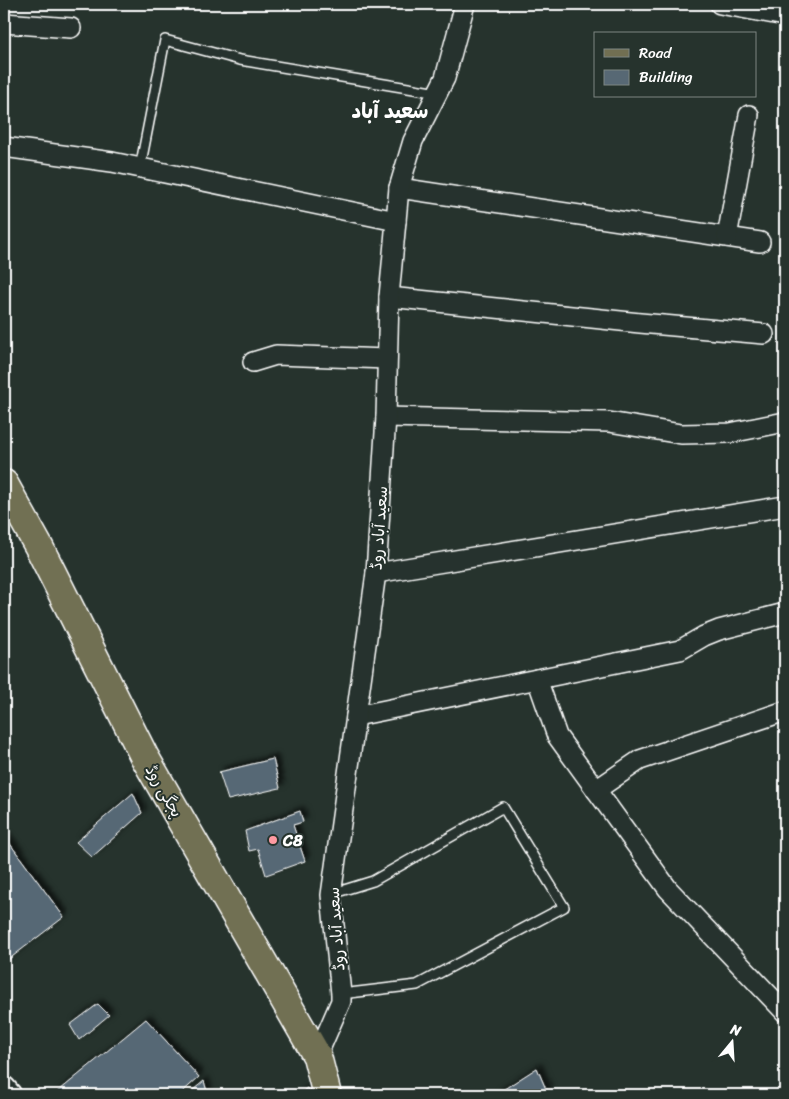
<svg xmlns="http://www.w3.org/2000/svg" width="789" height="1099" font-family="Sriracha,'Playpen Sans Arabic',sans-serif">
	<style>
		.building { fill: #576874; stroke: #fff; filter: url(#shadow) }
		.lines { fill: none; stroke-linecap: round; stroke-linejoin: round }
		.service-casing { stroke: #fff; stroke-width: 12 }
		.minor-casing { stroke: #fff; stroke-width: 22 }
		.tertiary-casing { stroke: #fff; stroke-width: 26 }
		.primary-casing { stroke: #fff; stroke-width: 31 }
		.service { stroke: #26332d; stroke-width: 9 }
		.minor { stroke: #26332d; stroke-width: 19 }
		.tertiary { stroke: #26332d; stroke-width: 22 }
		.primary { stroke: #716f52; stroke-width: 28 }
		.poi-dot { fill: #ff9aa2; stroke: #26332d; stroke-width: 2 }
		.labels { text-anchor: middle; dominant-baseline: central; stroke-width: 4; stroke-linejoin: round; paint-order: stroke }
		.street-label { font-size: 16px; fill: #fff; stroke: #26332d }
		.poi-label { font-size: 16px; font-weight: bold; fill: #fff; stroke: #26332d; text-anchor: start }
		.district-label { font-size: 21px; font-weight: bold; fill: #fff; stroke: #26332d }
	</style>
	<defs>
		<filter id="shadow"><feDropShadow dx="4.5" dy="-4.5" stdDeviation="2.5" flood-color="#0009"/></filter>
	</defs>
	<rect width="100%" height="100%" fill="#26332d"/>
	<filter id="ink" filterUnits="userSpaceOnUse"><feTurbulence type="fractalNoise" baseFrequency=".02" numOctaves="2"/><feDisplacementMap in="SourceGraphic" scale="10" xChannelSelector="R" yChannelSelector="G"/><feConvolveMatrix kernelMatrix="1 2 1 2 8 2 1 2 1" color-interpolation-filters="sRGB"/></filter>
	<g filter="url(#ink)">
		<!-- building -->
		<g class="building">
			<polygon points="273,759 280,788 228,800 219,772"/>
			<polygon points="133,793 142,813 92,857 76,842"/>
			<polygon points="300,811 303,822 293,825 305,861 266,875 258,849 249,851 245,831"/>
			<polygon points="5,837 64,917 4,963 4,838"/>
			<polygon points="98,1004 109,1015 79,1040 70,1025"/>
			<polygon points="146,1019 199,1077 179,1095 54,1095"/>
			<polygon points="537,1068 548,1094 545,1095 495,1095"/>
			<polygon points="204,1081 208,1095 187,1095"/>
			<polygon points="307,1088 311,1095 298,1095"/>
		</g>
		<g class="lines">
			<defs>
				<g id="service">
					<polyline points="140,168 165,40 240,60 438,93"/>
					<polyline points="331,894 373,881 503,807 564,907 417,985 341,994"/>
				</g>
				<g id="minor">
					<polyline points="720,4 785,16"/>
					<polyline points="4,23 71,28"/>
					<polyline points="4,147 112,162 396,221"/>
					<polyline points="399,188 760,242"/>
					<polyline points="727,237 749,115"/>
					<polyline points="389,297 640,323 764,334"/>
					<polyline points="253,362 276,355 387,359"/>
					<polyline points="386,417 609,422 681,434 730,433 785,422"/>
					<polyline points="376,573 785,506"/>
					<polyline points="537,679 557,736 668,889 785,1012"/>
					<polyline points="356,716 680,650 704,636 719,630 785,613"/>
					<polyline points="596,790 640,760 785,711"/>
					<polyline points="317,1056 341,1001 341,994 331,895 376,573 386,417 389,297 399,188 413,141 445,78 465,4"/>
				</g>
				<polyline id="tertiary" points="4,1088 10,1095"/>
				<polyline id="primary" points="4,484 39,547 144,756 317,1056 327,1095"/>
			</defs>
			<!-- service casing -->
			<use href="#service" class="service-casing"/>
			<!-- minor casing -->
			<use href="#minor" class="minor-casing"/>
			<!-- tertiary casing -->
			<use href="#tertiary" class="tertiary-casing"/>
			<!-- primary casing -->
			<use href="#primary" class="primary-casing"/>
			<!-- service -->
			<use href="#service" class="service"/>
			<!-- minor -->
			<use href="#minor" class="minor"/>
			<!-- tertiary -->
			<use href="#tertiary" class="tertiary"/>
			<!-- primary -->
			<use href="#primary" class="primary"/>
		</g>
	</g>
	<!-- markers -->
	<circle class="poi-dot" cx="273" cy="840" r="5"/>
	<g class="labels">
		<!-- street labels -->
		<g class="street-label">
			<text transform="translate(379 528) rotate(-86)">سعید آباد روڈ</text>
			<text transform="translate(164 791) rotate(60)">پجگی روڈ</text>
			<text transform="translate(336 929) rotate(-94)">سعید آباد روڈ</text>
		</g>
		<!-- poi labels -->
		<g class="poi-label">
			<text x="283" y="840">C8</text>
		</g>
		<!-- district labels -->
		<g class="district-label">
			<text x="390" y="111">سعید آباد</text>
		</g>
	</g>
	<!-- margin -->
	<rect width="789" height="1099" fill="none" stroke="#26332d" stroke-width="20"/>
	<rect x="10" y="10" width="769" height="1079" fill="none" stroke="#fff" stroke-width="2" filter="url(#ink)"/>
	<!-- legend -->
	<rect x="594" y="32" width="162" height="65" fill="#26332d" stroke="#7d8581"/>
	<rect x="604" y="49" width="25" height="8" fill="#716f52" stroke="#7d8581"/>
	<text x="639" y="58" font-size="15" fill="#ffffff">Road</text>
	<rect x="604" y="70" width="25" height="15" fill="#576874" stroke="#7d8581"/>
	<text x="639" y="82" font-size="15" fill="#ffffff">Building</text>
	<!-- north arrow -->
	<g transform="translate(732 1042) rotate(18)" stroke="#26332d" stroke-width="4" paint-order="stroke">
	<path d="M0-4L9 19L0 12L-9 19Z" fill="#ffffff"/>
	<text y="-8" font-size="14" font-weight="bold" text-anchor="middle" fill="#ffffff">N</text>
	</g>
</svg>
